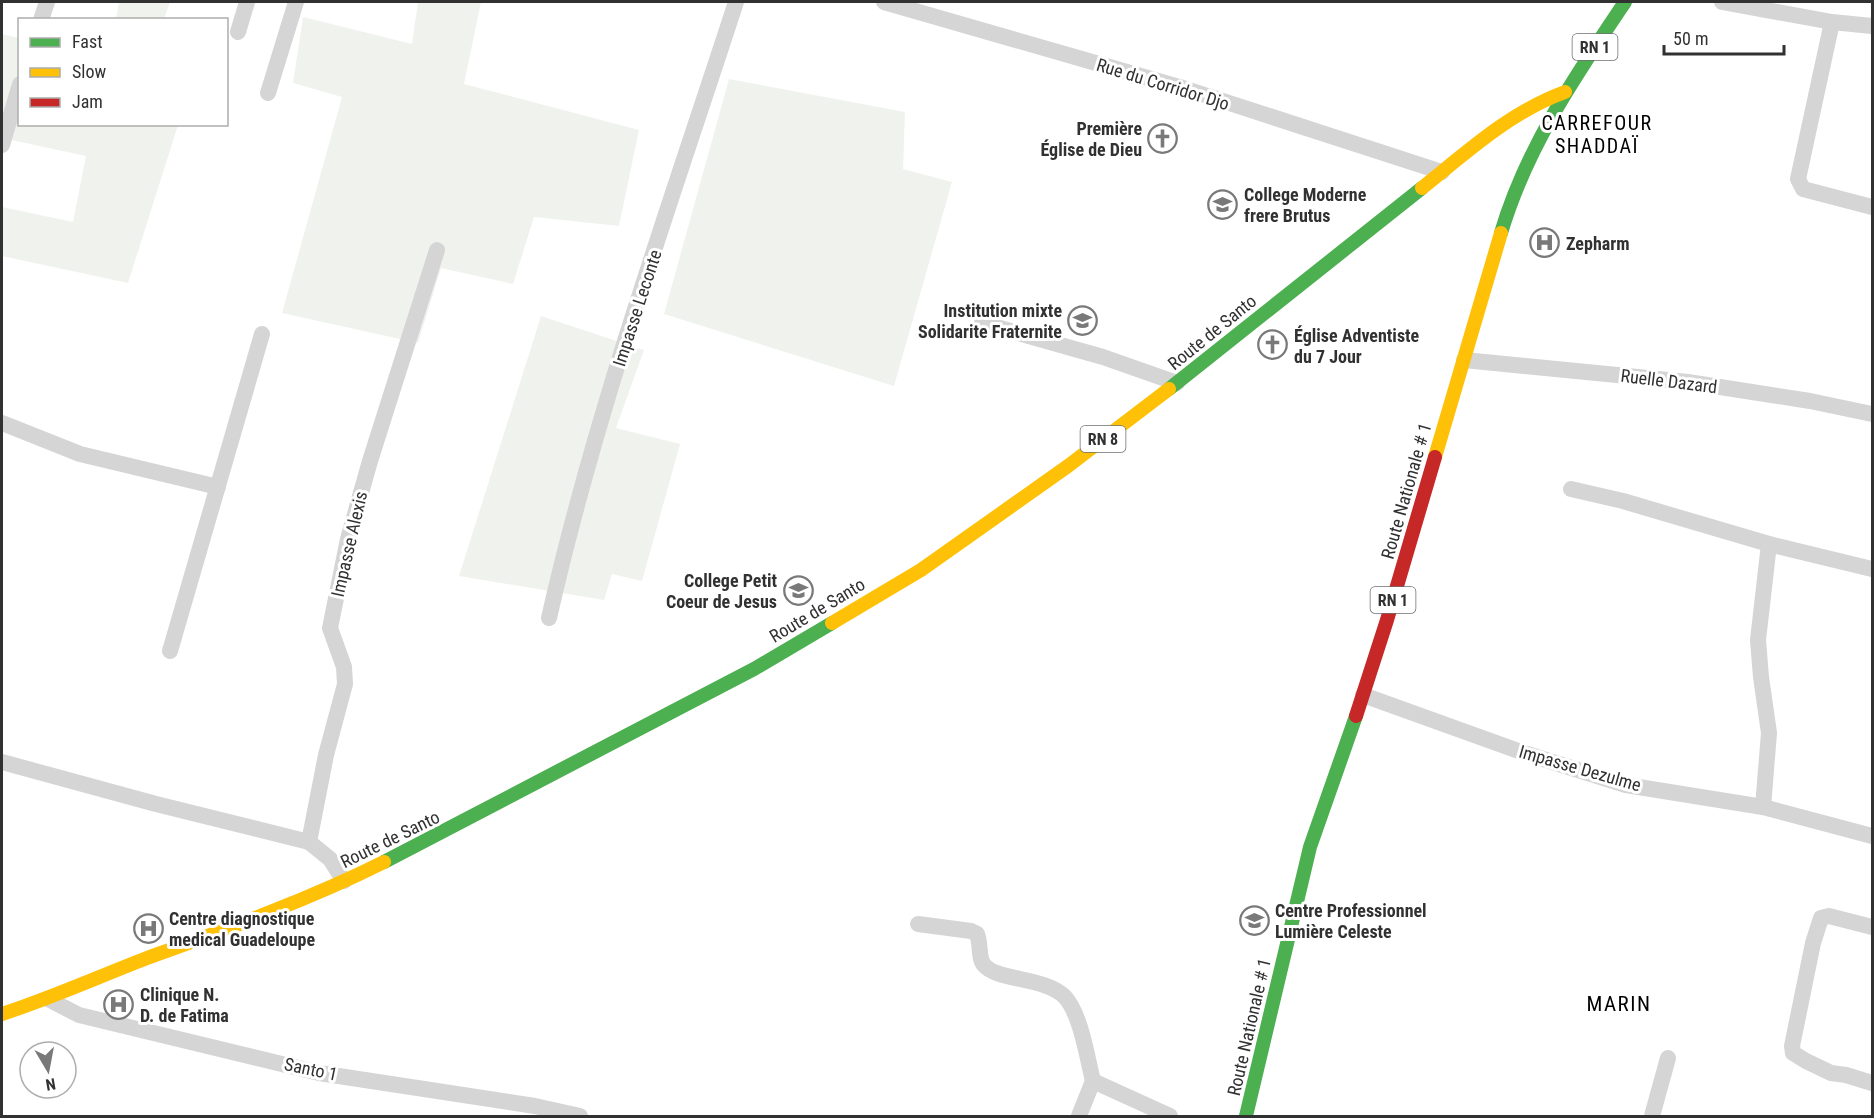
<svg xmlns="http://www.w3.org/2000/svg" width="1874" height="1118" font-family="'Roboto Condensed',sans-serif">
	<style>
		.green { fill: #f0f3ed }
		.lines { fill: none; stroke-linecap: round; stroke-linejoin: round }
		.street { stroke: #d5d5d5; stroke-width: 16 }
		.fast { stroke: #4caf50; stroke-width: 14 }
		.slow { stroke: #ffc107; stroke-width: 14 }
		.jam { stroke: #c62828; stroke-width: 14 }
		.labels { text-anchor: middle; dominant-baseline: central; stroke-width: 6; stroke-linejoin: round; paint-order: stroke }
		.shield { fill: #fff; stroke: #6f6f6f; stroke-width: 1.5 }
		.shield-label { font-size: 16px; font-weight: bold; fill: #313131 }
		.street-label { font-size: 18px; fill: #313131; stroke: #fff }
		.poi-label { font-size: 18px; font-weight: bold; fill: #313131; stroke: #fff; text-anchor: start }
		.neighbourhood-label { font-size: 20px; letter-spacing: 1.5px; fill: #000; stroke: #fff }
		.quarter-label { font-size: 21px; letter-spacing: 1.5px; fill: #000; stroke: #fff }
	</style>
	<rect width="100%" height="100%" fill="#fff"/>
	<!-- green -->
	<g class="green">
		<polygon points="119,2 170,2 164,19 116,19"/>
		<polygon points="418,2 481,2 464,84 639,130 619,226 534,217 513,284 441,268 418,343 282,313 342,97 293,83 303,17 412,44"/>
		<polygon points="2,34 19,38 20,124 178,125 128,283 2,256 2,207 73,222 86,156 2,138"/>
		<polygon points="729,79 905,112 903,169 952,182 894,386 664,314"/>
		<polygon points="541,316 644,350 616,428 680,444 642,581 612,574 604,600 459,576"/>
	</g>
	<g class="lines">
		<!-- street -->
		<g class="street">
			<polyline points="884,2 1186,89 1442,172"/>
			<polyline points="1722,2 1832,22 1872,26"/>
			<polyline points="41,20 47,2"/>
			<polyline points="1832,22 1798,179 1803,189 1872,207"/>
			<polyline points="238,32 247,2"/>
			<polyline points="268,93 296,2"/>
			<polyline points="2,145 20,84"/>
			<polyline points="982,323 1103,357 1177,383"/>
			<polyline points="1464,360 1688,382 1810,401 1872,414"/>
			<polyline points="2,423 80,454 218,487"/>
			<polyline points="1571,489 1623,501 1769,544 1872,569"/>
			<path d="M 549,618 C 596,410 670,205 736,2"/>
			<polyline points="170,651 262,334"/>
			<polyline points="1363,695 1527,754 1626,785 1763,807 1872,836"/>
			<polyline points="2,762 156,804 309,842"/>
			<polyline points="1763,807 1769,733 1761,677 1758,640 1769,544"/>
			<polyline points="344,881 330,859 309,842 326,755 345,684 344,667 330,628 348,539 370,461 437,250"/>
			<path d="M 918,924 L 971,931 L 977,934 C 981,943 978,958 984,965 C 997,981 1046,977 1065,997 C 1081,1015 1087,1057 1093,1081"/>
			<polyline points="1872,927 1829,916 1821,918 1813,943 1792,1046 1793,1053 1806,1061 1831,1073 1846,1075 1872,1083"/>
			<polyline points="48,999 79,1015 319,1073 535,1106 580,1116"/>
			<polyline points="1079,1116 1093,1081 1170,1116"/>
			<polyline points="1652,1116 1668,1058"/>
		</g>
		<!-- fast -->
		<g class="fast">
			<path d="M 1501,233 C 1526,148 1576,75 1625,2"/>
			<polyline points="1169,389 1422,188"/>
			<polyline points="384,862 754,669 832,623"/>
			<polyline points="1246,1116 1310,847 1356,716"/>
		</g>
		<!-- slow -->
		<g class="slow">
			<path d="M 1422,188 C 1467,152 1510,112 1565,92"/>
			<polyline points="1435,457 1501,233"/>
			<polyline points="832,623 921,570 1068,466 1169,389"/>
			<path d="M 2,1014 C 51,998 98,977 147,958 C 227,929 308,900 384,862"/>
		</g>
		<!-- jam -->
		<polyline class="jam" points="1356,716 1387,620 1435,457"/>
	</g>
	<!-- icons -->
	<defs>
		<symbol id="church-ring" viewBox="-11 -11 22 22"><circle r="9.5" fill="#fff" stroke="#797979" stroke-width="1.5"/><path d="M-1.2-6h2.4v3.5h3.3v2.4h-3.3V6h-2.4V-.1h-3.3v-2.4h3.3Z" fill="#797979"/></symbol>
		<symbol id="school-ring" viewBox="-11 -11 22 22"><circle r="9.5" fill="#fff" stroke="#797979" stroke-width="1.5"/><path d="M0-5L7-2L0 1L-7-2ZM-4 1L0 2.5L4 1V4Q0 6-4 4Z" fill="#797979"/></symbol>
		<symbol id="hospital-ring" viewBox="-11 -11 22 22"><circle r="9.5" fill="#fff" stroke="#797979" stroke-width="1.5"/><path d="M-5-5h3v3.5h4V-5h3V5h-3V1.5h-4V5h-3Z" fill="#797979"/></symbol>
		<symbol id="university-ring" viewBox="-11 -11 22 22"><circle r="9.5" fill="#fff" stroke="#797979" stroke-width="1.5"/><path d="M0-5L7-2L0 1L-7-2ZM-4 1L0 2.5L4 1V4Q0 6-4 4Z" fill="#797979"/></symbol>
	</defs>
	<g fill-rule="evenodd">
		<use href="#church-ring" x="1146" y="122" width="33" height="33"/>
		<use href="#school-ring" x="1206" y="188" width="33" height="33"/>
		<use href="#hospital-ring" x="1528" y="226" width="33" height="33"/>
		<use href="#school-ring" x="1066" y="304" width="33" height="33"/>
		<use href="#church-ring" x="1256" y="328" width="33" height="33"/>
		<use href="#school-ring" x="782" y="574" width="33" height="33"/>
		<use href="#university-ring" x="1238" y="904" width="33" height="33"/>
		<use href="#hospital-ring" x="132" y="912" width="33" height="33"/>
		<use href="#hospital-ring" x="102" y="988" width="33" height="33"/>
	</g>
	<g class="labels">
		<!-- shield labels -->
		<g class="shield">
			<rect x="1572.5" y="34" width="45" height="26" rx="4.5"/>
			<rect x="1080.5" y="426" width="45" height="26" rx="4.5"/>
			<rect x="1370.5" y="587" width="45" height="26" rx="4.5"/>
		</g>
		<g class="shield-label">
			<text x="1595" y="47">RN 1</text>
			<text x="1103" y="439">RN 8</text>
			<text x="1393" y="600">RN 1</text>
		</g>
		<!-- street labels -->
		<g class="street-label">
			<text transform="translate(1163 84) rotate(17)">Rue du Corridor Djo</text>
			<text transform="translate(637 308) rotate(-72)">Impasse Leconte</text>
			<text transform="translate(1212 332) rotate(-39)">Route de Santo</text>
			<text transform="translate(1669 381) rotate(7)">Ruelle Dazard</text>
			<text transform="translate(1406 491) rotate(-74)">Route Nationale # 1</text>
			<text transform="translate(349 544) rotate(-77)">Impasse Alexis</text>
			<text transform="translate(817 610) rotate(-31)">Route de Santo</text>
			<text transform="translate(1580 768) rotate(16)">Impasse Dezulme</text>
			<text transform="translate(390 839) rotate(-26)">Route de Santo</text>
			<text transform="translate(1249 1027) rotate(-77)">Route Nationale # 1</text>
			<text transform="translate(311 1069) rotate(12)">Santo 1</text>
		</g>
		<!-- poi labels -->
		<g class="poi-label">
			<text x="1142" y="128" text-anchor="end">Première<tspan x="1142" dy="21">Église de Dieu</tspan></text>
			<text x="1244" y="194">College Moderne<tspan x="1244" dy="21">frere Brutus</tspan></text>
			<text x="1566" y="243">Zepharm</text>
			<text x="1062" y="310" text-anchor="end">Institution mixte<tspan x="1062" dy="21">Solidarite Fraternite</tspan></text>
			<text x="1294" y="335">Église Adventiste<tspan x="1294" dy="21">du 7 Jour</tspan></text>
			<text x="777" y="580" text-anchor="end">College Petit<tspan x="777" dy="21">Coeur de Jesus</tspan></text>
			<text x="1275" y="910">Centre Professionnel<tspan x="1275" dy="21">Lumière Celeste</tspan></text>
			<text x="169" y="918">Centre diagnostique<tspan x="169" dy="21">medical Guadeloupe</tspan></text>
			<text x="140" y="994">Clinique N.<tspan x="140" dy="21">D. de Fatima</tspan></text>
		</g>
		<!-- neighbourhood labels -->
		<g class="neighbourhood-label">
			<text x="1597" y="123">CARREFOUR<tspan x="1597" dy="23">SHADDAÏ</tspan></text>
		</g>
		<!-- quarter labels -->
		<g class="quarter-label">
			<text x="1619" y="1004">MARIN</text>
		</g>
	</g>
	<!-- border -->
	<rect width="1874" height="1118" fill="none" stroke="#313131" stroke-width="6"/>
	<!-- legend -->
	<rect x="18" y="18" width="210" height="108" fill="#ffffff" stroke="#adadad" stroke-width="1.5"/>
	<rect x="30" y="38" width="30" height="9" fill="#4caf50" stroke="#adadad" stroke-width="1.5"/>
	<text x="72" y="48" font-size="18" fill="#313131">Fast</text>
	<rect x="30" y="68" width="30" height="9" fill="#ffc107" stroke="#adadad" stroke-width="1.5"/>
	<text x="72" y="78" font-size="18" fill="#313131">Slow</text>
	<rect x="30" y="98" width="30" height="9" fill="#c62828" stroke="#adadad" stroke-width="1.5"/>
	<text x="72" y="108" font-size="18" fill="#313131">Jam</text>
	<!-- north arrow -->
	<g transform="translate(48 1070) rotate(170)"><circle r="28" fill="#ffffff" stroke="#adadad" stroke-width="1.5"/>
	<path d="M0-4.5L10 22L0 15L-10 22Z" fill="#797979"/>
	<text y="-9" font-size="16" font-weight="bold" text-anchor="middle" fill="#313131">N</text>
	</g>
	<!-- scale -->
	<path d="M1664 45v9h120v-9" fill="none" stroke="#313131" stroke-width="3"/>
	<text x="1673" y="45" font-size="18" fill="#313131" stroke="#ffffff" stroke-width="4.5" paint-order="stroke">50 m</text>
</svg>
